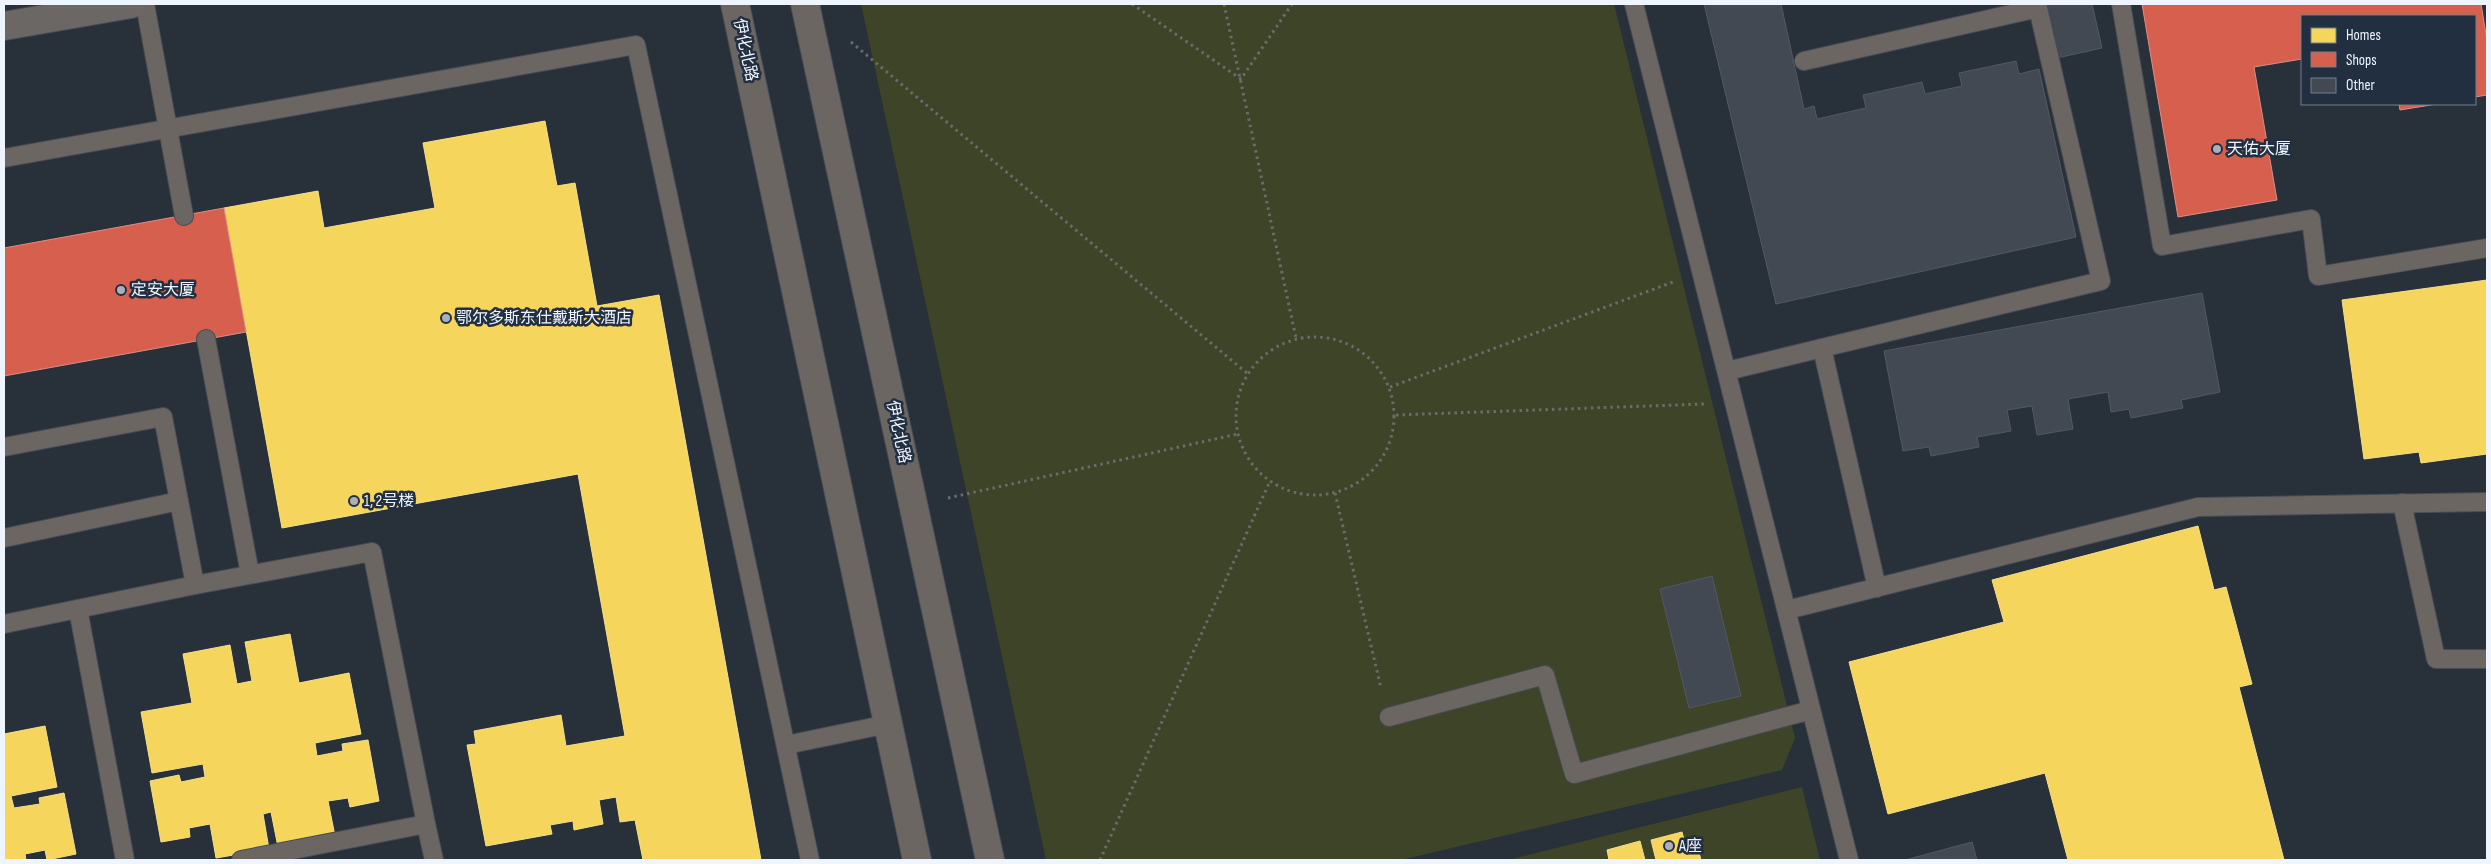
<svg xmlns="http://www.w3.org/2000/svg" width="2491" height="864" font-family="'Sofia Sans Condensed','Noto Sans SC',sans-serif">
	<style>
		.green { fill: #3d4427 }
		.homes { fill: #f6d55c; stroke: #f4df8d }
		.shops { fill: #d6604d; stroke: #dd8d82 }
		.building { fill: #434952; stroke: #525962 }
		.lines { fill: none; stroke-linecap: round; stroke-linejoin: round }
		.service-casing { stroke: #454c54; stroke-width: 20 }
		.tertiary-casing { stroke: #454c54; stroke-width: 30 }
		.primary-casing { stroke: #454c54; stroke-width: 30 }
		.path { stroke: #6c6b6b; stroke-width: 3; stroke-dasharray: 2.5 4; stroke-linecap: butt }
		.service { stroke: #6c6663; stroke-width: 18 }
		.tertiary { stroke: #6c6663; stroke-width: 28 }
		.primary { stroke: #6b6765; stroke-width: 28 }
		.poi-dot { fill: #a9b0ba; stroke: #212f41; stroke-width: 2 }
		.labels { text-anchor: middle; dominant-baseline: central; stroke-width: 5; stroke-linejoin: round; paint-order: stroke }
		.street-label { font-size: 16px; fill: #eef5ff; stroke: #212f41 }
		.poi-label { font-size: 16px; fill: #eef5ff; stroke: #212f41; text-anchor: start }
	</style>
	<rect width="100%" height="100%" fill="#28303a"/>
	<!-- green -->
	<g class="green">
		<polygon points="861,4 1614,4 1795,738 1782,770 1401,860 1046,860"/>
		<polygon points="1802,787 1820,860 1508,860"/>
	</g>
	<!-- homes -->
	<g class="homes">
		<polygon points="545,121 557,186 575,183 597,306 659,295 761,860 643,860 635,820 620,822 616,797 599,800 603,824 574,830 573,821 550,825 552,834 486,846 467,745 476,744 474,731 561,715 566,746 625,736 578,474 282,528 224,208 318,191 324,228 435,208 423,143"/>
		<polygon points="2487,280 2487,454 2421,463 2419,452 2364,459 2342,300"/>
		<polygon points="2198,526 2214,590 2226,587 2252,684 2239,687 2284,860 2068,860 2045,773 1888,814 1849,662 2004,622 1992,580"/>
		<polygon points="290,634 299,683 349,673 361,734 315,743 317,756 343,751 342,744 368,740 379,801 350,807 348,798 328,801 335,836 278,847 271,812 263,814 269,849 216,858 210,824 189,828 190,837 161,842 150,781 179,775 181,782 205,777 203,764 152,773 141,712 192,703 183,654 230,645 237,684 252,681 245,642"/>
		<polygon points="45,726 57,787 11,796 14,808 40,804 39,798 64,793 76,854 47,860 45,850 25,854 26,860 4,860 4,734"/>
		<polygon points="1682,832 1686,847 1697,845 1701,860 1656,860 1651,840"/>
		<polygon points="1640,841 1645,860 1609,860 1607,850"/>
	</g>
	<!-- shops -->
	<g class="shops">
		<polygon points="2142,4 2481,4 2487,40 2487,95 2475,97 2475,16 2302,16 2302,59 2254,67 2277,200 2178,217"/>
		<polygon points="2399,104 2437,104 2400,110"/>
		<polygon points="224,208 246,332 4,376 4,248"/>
	</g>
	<!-- building -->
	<g class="building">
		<polygon points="1704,4 1781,4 1804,109 1814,106 1817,119 1866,108 1863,95 1922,82 1925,94 1962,86 1959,73 2016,61 2019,74 2039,69 2076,237 1776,304"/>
		<polygon points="2046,4 2092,4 2102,48 2057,58"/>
		<polygon points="2202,293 2220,392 2181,400 2183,408 2131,418 2129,409 2111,412 2108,392 2068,399 2073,429 2037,435 2032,406 2007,410 2011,431 1977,437 1979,447 1931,456 1929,447 1903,451 1884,351"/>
		<polygon points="1712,576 1741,696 1689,708 1660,589"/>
		<polygon points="1972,842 1977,860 1905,860"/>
	</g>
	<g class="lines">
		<defs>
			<g id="service">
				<polyline points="145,4 184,216"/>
				<polyline points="1634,4 1849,860"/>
				<polyline points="2121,4 2162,246 2311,219 2318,276 2487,248"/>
				<polyline points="1804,61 2038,8 2101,281 1822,348"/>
				<polyline points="4,158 636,45 810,860"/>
				<polyline points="206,339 250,574"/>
				<polyline points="1727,371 1822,348 1877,588"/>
				<polyline points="4,447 163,417 195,585"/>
				<polyline points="2402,503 2436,659 2487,659"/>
				<polyline points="4,538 179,501"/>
				<polyline points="78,609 125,860"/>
				<polyline points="1787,610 2198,507 2487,502"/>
				<polyline points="4,624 195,585 372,552 426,824"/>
				<polyline points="1389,717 1545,675 1574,774 1811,710"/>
				<polyline points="786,745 888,724"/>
				<polyline points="241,860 426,824 434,860"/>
			</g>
			<g id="tertiary">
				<polyline points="735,4 917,860"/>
				<polyline points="805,4 990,860"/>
			</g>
			<polyline id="primary" points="4,26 131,4"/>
		</defs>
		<!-- service casing -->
		<use href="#service" class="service-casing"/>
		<!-- tertiary casing -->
		<use href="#tertiary" class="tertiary-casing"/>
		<!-- primary casing -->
		<use href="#primary" class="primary-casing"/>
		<!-- path -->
		<g class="path">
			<polyline points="1132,4 1241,79 1292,4"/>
			<polyline points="1224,4 1296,338"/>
			<polyline points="851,42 1248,374"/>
			<circle cx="1315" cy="416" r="79"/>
			<polyline points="1390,387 1673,282"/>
			<polyline points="1396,415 1704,404"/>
			<polyline points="1335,493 1381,688"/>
			<polyline points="948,498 1238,434"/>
			<polyline points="1100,860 1270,481"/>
		</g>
		<!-- service -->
		<use href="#service" class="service"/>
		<!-- tertiary -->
		<use href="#tertiary" class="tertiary"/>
		<!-- primary -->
		<use href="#primary" class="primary"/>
	</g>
	<!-- markers -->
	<g class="poi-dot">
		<circle cx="2217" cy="149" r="5"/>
		<circle cx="121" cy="290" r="5"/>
		<circle cx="446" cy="318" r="5"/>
		<circle cx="354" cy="501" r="5"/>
		<circle cx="1669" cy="846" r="5"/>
	</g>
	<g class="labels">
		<!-- street labels -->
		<g class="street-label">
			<text transform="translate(745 50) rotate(78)">伊化北路</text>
			<text transform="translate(898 432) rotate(78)">伊化北路</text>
		</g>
		<!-- poi labels -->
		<g class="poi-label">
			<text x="2227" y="149">天佑大厦</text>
			<text x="131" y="290">定安大厦</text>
			<text x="456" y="318">鄂尔多斯东仕戴斯大酒店</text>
			<text x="364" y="501">1, 2号楼</text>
			<text x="1679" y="846">A座</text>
		</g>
	</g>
	<!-- border -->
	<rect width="2491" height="864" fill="none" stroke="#eef5ff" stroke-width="10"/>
	<!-- legend -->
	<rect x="2301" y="15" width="175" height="90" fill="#212f41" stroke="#737e8d"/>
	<rect x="2311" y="28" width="25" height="15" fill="#f6d55c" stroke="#737e8d"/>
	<text x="2346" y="40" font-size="15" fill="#eef5ff">Homes</text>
	<rect x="2311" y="52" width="25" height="15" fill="#d6604d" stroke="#737e8d"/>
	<text x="2346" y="65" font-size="15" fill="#eef5ff">Shops</text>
	<rect x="2311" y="78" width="25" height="15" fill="#434952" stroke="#737e8d"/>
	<text x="2346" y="90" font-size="15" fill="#eef5ff">Other</text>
</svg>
